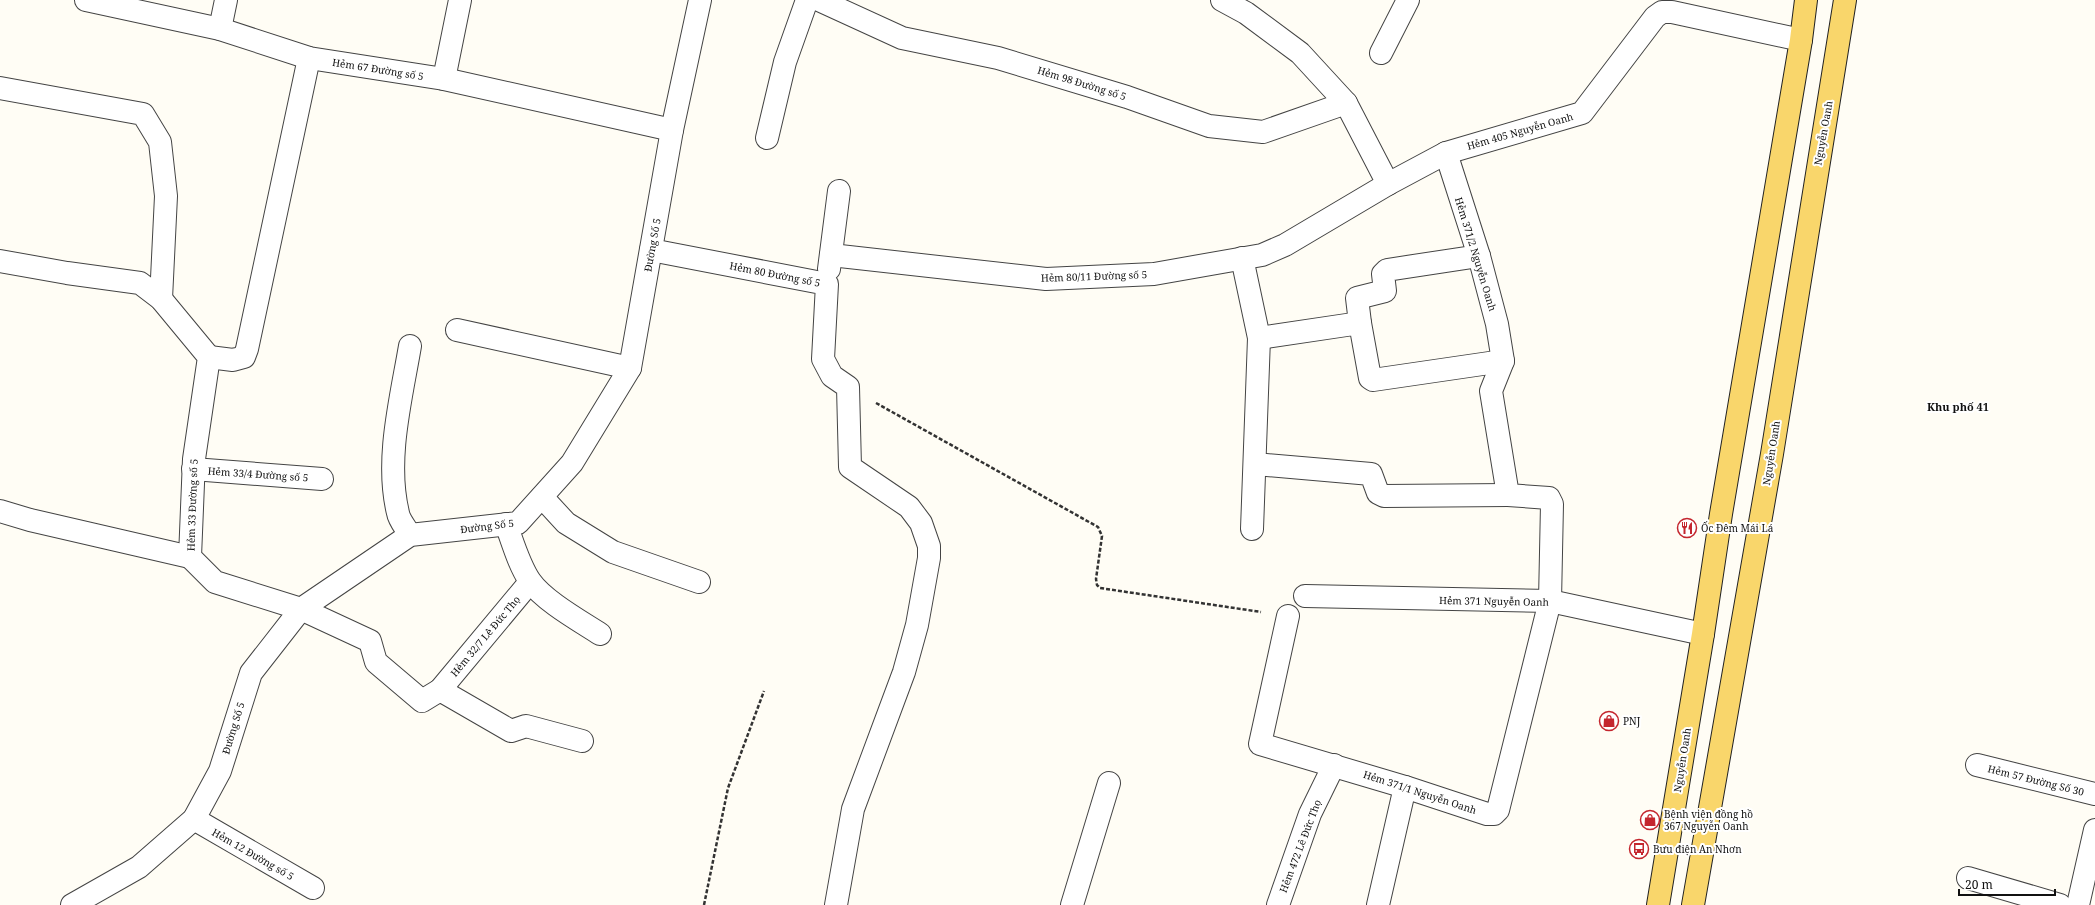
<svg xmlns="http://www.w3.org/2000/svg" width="2095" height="905" font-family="'Noto Serif',serif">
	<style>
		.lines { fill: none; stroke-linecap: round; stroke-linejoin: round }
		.minor-casing { stroke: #444; stroke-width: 24 }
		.major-casing { stroke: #222; stroke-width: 24 }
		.path { stroke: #333; stroke-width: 2.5; stroke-dasharray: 4 2; stroke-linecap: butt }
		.minor { stroke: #fff; stroke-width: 22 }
		.major { stroke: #f9d66b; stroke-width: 22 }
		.labels { text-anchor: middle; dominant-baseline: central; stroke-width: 4; stroke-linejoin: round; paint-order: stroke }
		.street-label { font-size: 10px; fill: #111; stroke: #fff }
		.poi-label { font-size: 10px; fill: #111; stroke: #fff; text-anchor: start }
		.neighbourhood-label { font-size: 11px; font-weight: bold; fill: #111; stroke: #fff }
	</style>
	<rect width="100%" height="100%" fill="#fffdf5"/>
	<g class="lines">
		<defs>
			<g id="minor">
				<polyline points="86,0 220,29 309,58 444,79 672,130"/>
				<polyline points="819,0 902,38 998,58 1127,97 1209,126 1263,132 1346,103"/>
				<polyline points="1222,0 1246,13 1300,53 1346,103 1388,184"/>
				<polyline points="220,29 226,0"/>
				<polyline points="1381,53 1408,0"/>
				<polyline points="444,79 460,0"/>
				<polyline points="0,88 143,114 160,142 166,196 161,299"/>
				<polyline points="767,138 785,62 807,0"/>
				<polyline points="651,250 827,284 823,359 832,376 848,387 850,467 909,507 921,523 929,546 929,558 917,625 904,672 853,809 836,905"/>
				<polyline points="831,255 1046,279 1154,274 1262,255 1285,245 1388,184 1446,153 1582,113 1655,17 1662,12 1672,12 1801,40"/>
				<polyline points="1242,258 1259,338 1252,529"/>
				<polyline points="0,261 67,273 140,283 161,299 209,357 194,459 190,557 215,582 301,609 370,641 376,662 422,701 440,690 511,731 526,726 582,741"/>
				<polyline points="829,269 839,191"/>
				<polyline points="1360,323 1357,298 1385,291 1383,274 1387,270 1479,256"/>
				<polyline points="457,330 630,368"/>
				<polyline points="1259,338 1360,323 1370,378 1373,380 1503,361"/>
				<polyline points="209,357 233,360 244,357 247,349 309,58"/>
				<polyline points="1255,464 1371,474 1378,493 1384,496 1508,495"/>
				<polyline points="193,469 322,479"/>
				<polyline points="542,497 566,523 613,552 699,582"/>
				<polyline points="0,511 30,520 190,557"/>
				<path d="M 506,524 C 513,543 519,565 530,581 C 544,601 580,621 600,634"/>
				<path d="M 410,535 C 406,528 399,520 398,513 C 385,460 401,399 410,346"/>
				<polyline points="1305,596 1550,601 1703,634"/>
				<polyline points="1288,616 1260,744 1405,787 1487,814 1494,814 1498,810 1550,601 1552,504 1549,498 1508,495 1491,391 1503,361 1497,324 1479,256 1446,153"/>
				<polyline points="440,690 530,582"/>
				<polyline points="1977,765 2095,794"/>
				<polyline points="194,819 313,888"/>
				<polyline points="1968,878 2060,905"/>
				<polyline points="72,905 139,867 194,819 220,771 251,673 301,609 410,535 518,523 572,463 630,368 672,130 700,0"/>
				<polyline points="1072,905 1109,783"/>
				<polyline points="1278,905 1310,814 1334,765"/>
				<polyline points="1378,905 1405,787"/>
				<polyline points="2078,905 2095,830"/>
			</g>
			<g id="major">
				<polyline points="1658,905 1703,634 1721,514 1801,40 1806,0"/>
				<polyline points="1693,905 1772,454 1845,0"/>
			</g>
		</defs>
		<!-- minor casing -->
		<use href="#minor" class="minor-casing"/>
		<!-- major casing -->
		<use href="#major" class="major-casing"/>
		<!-- path -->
		<g class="path">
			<polyline points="876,403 1098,527 1102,536 1096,579 1097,585 1100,588 1261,612"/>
			<polyline points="704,905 728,788 764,691"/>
		</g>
		<!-- minor -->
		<use href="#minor" class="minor"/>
		<!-- major -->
		<use href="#major" class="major"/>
	</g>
	<!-- icons -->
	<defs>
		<symbol id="restaurant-ring" viewBox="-11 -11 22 22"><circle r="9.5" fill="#fff" stroke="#c4262e" stroke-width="1.5"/><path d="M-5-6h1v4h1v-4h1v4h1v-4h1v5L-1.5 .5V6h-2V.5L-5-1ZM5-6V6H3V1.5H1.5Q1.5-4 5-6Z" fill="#c4262e"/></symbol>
		<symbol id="shop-ring" viewBox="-11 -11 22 22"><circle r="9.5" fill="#fff" stroke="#c4262e" stroke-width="1.5"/><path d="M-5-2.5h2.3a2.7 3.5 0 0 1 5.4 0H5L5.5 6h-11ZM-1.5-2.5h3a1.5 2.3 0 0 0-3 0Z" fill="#c4262e"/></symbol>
		<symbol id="bus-ring" viewBox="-11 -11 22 22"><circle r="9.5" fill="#fff" stroke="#c4262e" stroke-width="1.5"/><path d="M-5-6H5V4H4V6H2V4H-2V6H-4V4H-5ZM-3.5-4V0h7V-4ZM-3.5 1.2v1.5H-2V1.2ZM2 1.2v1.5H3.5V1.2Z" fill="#c4262e"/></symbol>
	</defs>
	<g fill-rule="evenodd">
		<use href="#restaurant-ring" x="1676" y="517" width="22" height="22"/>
		<use href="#shop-ring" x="1598" y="710" width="22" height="22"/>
		<use href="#shop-ring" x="1639" y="809" width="22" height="22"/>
		<use href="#bus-ring" x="1628" y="838" width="22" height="22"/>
	</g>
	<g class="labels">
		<!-- street labels -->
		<g class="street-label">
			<text transform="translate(378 69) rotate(9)">Hẻm 67 Đường số 5</text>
			<text transform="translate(1082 83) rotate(17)">Hẻm 98 Đường số 5</text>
			<text transform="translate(1520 131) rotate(-16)">Hẻm 405 Nguyễn Oanh</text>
			<text transform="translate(1823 133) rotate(-80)">Nguyễn Oanh</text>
			<text transform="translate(652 245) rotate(-80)">Đường Số 5</text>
			<text transform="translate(1476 254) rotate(73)">Hẻm 371/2 Nguyễn Oanh</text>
			<text transform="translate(775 274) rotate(11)">Hẻm 80 Đường số 5</text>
			<text transform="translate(1094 276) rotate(-2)">Hẻm 80/11 Đường số 5</text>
			<text transform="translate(1771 453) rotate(-81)">Nguyễn Oanh</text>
			<text transform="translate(258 474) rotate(4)">Hẻm 33/4 Đường số 5</text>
			<text transform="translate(192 505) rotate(-88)">Hẻm 33 Đường số 5</text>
			<text transform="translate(487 526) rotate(-7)">Đường Số 5</text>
			<text transform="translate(1494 601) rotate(1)">Hẻm 371 Nguyễn Oanh</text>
			<text transform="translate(485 636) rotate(-50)">Hẻm 32/7 Lê Đức Thọ</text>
			<text transform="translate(233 728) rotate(-73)">Đường Số 5</text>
			<text transform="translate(1682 760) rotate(-81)">Nguyễn Oanh</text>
			<text transform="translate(2036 780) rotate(14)">Hẻm 57 Đường Số 30</text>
			<text transform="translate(1420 792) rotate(18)">Hẻm 371/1 Nguyễn Oanh</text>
			<text transform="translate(1300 846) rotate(-69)">Hẻm 472 Lê Đức Thọ</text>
			<text transform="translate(253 854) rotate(30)">Hẻm 12 Đường số 5</text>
		</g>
		<!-- poi labels -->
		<g class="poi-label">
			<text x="1701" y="528">Ốc Đêm Mái Lá</text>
			<text x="1623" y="721">PNJ</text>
			<text x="1664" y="814">Bệnh viện đồng hồ<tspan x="1664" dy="12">367 Nguyễn Oanh</tspan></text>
			<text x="1653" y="849">Bưu điện An Nhơn</text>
		</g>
		<!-- neighbourhood labels -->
		<g class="neighbourhood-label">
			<text x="1958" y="406">Khu phố 41</text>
		</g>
	</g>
	<!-- scale -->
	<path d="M1959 889v6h96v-6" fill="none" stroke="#111111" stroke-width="2"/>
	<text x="1965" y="889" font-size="12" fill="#111111" stroke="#ffffff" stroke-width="3" paint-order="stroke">20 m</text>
</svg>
